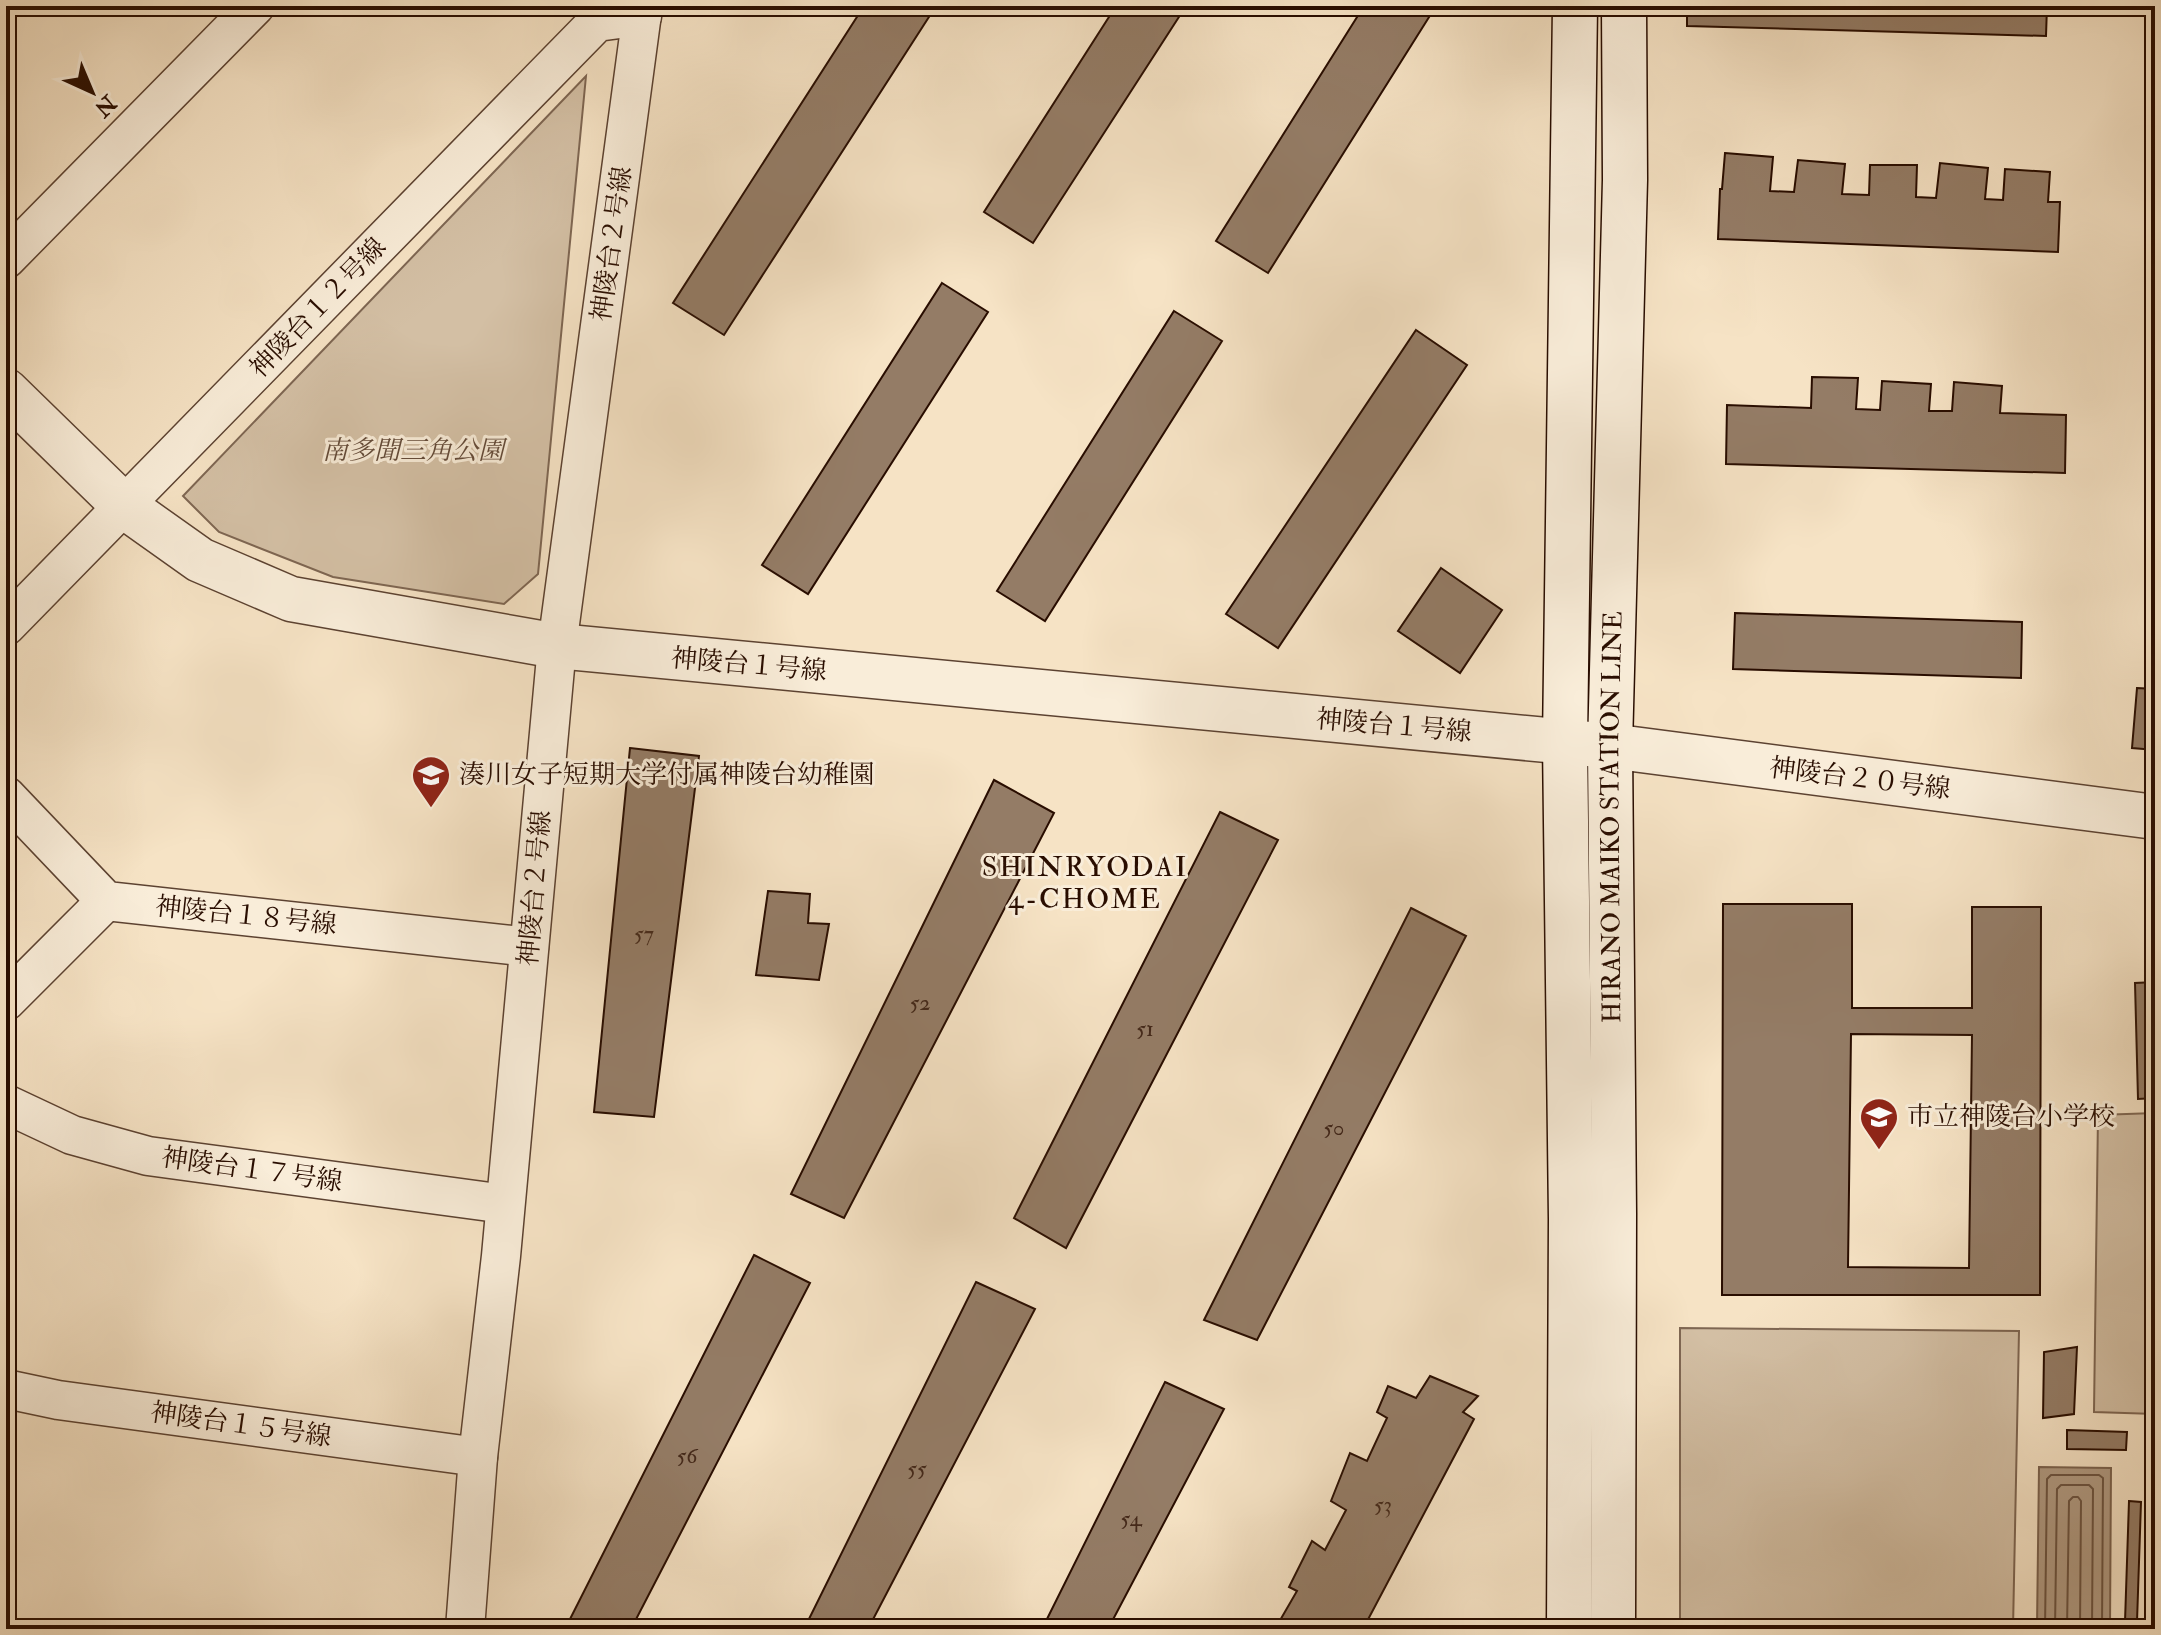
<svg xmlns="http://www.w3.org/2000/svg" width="2161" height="1635" font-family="'IM FELL Double Pica','Noto Serif JP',serif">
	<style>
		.green { fill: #d3bfa4; stroke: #7e6652; stroke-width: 2 }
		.water { fill: #b09a82; stroke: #7a624e; stroke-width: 2 }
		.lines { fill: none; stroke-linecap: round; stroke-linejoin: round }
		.shore { stroke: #6c5441; stroke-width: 2 }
		.building { fill: #947c66; stroke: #290d00; stroke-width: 2; fill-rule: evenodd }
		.minor-casing { stroke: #5c4231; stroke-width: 41 }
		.tertiary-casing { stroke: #5c4231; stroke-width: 47 }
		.secondary-casing { stroke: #290d00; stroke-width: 47 }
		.minor { stroke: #f9edd9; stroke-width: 38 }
		.tertiary { stroke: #f9edd9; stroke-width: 44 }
		.secondary { stroke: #f9edd9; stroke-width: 44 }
		.labels { text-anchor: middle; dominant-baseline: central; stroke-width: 6; stroke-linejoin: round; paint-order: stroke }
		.number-label { font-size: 22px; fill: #44291a }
		.street-label { font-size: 26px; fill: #290d00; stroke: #f9edd9 }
		.park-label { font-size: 26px; font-style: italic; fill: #644b39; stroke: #f9edd9 }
		.poi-label { font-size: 26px; fill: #290d00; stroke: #f9edd9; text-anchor: start }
		.neighbourhood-label { font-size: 28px; letter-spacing: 2px; fill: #290d00; stroke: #f9edd9 }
	</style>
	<rect width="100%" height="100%" fill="#f6e3c5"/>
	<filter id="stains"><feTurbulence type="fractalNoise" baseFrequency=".0025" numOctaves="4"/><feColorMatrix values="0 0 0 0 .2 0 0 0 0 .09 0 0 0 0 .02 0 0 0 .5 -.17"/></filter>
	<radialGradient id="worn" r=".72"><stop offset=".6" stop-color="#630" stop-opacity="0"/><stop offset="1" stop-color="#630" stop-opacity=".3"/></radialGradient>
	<!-- green -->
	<g class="green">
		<polygon points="586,76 538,574 504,604 333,577 219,532 183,496"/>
		<polygon points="2155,1113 2155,1414 2094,1412 2098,1115"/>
		<polygon points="1680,1328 2019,1331 2013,1629 1680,1629"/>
	</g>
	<!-- water -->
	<polygon class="water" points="2039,1467 2111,1468 2110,1628 2037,1627"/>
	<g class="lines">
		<!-- shore -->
		<g class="shore">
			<polyline points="2045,1629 2047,1479 2051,1475 2099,1475 2103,1478 2102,1629"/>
			<polyline points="2055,1629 2057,1489 2061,1485 2089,1485 2093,1489 2092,1629"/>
			<polyline points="2067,1629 2069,1501 2073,1497 2078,1497 2081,1501 2080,1629"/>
		</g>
	</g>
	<!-- building -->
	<g class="building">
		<polygon points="864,6 936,6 724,335 673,303"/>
		<polygon points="1116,6 1186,6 1033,243 984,212"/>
		<polygon points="1364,6 1436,6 1268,273 1216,241"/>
		<polygon points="1687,6 2047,6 2046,36 1687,26"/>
		<polygon points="1725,153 1773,157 1770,191 1794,192 1798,160 1845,164 1842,194 1869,195 1870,165 1917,165 1916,197 1936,198 1940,163 1988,168 1985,199 2003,200 2005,169 2050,172 2048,202 2060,202 2058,252 1718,239 1720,189 1722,189"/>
		<polygon points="942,283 988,312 808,594 762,565"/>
		<polygon points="1174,311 1222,341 1045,621 997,591"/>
		<polygon points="1416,330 1467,365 1278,648 1226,614"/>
		<polygon points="1812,377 1858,378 1856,409 1880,410 1882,381 1931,384 1929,411 1952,411 1954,382 2002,386 2000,413 2066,415 2065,473 1726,464 1727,405 1811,408"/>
		<polygon points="1441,568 1502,610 1460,673 1398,631"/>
		<polygon points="1735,613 2022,622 2021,678 1733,669"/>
		<polygon points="2137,688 2155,689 2155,750 2132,748"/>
		<polygon points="630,748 699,756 654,1117 594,1112"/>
		<polygon points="994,780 1054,813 844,1218 791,1194"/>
		<polygon points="1220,812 1278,840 1066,1248 1014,1218"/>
		<polygon points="768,891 810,894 808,923 829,924 819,980 756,975"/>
		<path d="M 1723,904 L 1852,904 L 1852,1008 L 1972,1008 L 1972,907 L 2041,907 L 2040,1295 L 1722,1295 ZM 1851,1034 L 1972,1035 L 1969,1268 L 1848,1267 Z"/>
		<polygon points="1411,908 1466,936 1257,1340 1204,1320"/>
		<polygon points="2155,982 2155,1098 2138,1099 2135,983"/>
		<polygon points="754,1255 810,1283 631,1629 565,1629"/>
		<polygon points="976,1282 1035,1309 868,1629 804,1629"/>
		<polygon points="2077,1347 2074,1414 2043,1418 2044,1352"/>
		<polygon points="1430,1376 1478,1396 1463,1412 1474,1419 1363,1629 1275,1629 1297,1591 1289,1587 1312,1541 1325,1550 1346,1510 1331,1501 1350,1453 1367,1461 1387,1418 1377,1412 1388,1386 1416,1398"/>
		<polygon points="1165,1382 1224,1409 1108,1629 1042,1629"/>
		<polygon points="2067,1430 2127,1432 2126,1450 2067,1449"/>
		<polygon points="2129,1501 2141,1502 2137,1622 2125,1622"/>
	</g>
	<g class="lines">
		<defs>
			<g id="minor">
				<polyline points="6,259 255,6"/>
				<polyline points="6,626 597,22 642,16"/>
				<polyline points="6,796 106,901 529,947"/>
				<polyline points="6,1001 106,901"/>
				<polyline points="6,1104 72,1135 148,1156 505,1204"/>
				<polyline points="6,1389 58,1400 478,1457"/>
				<polyline points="465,1629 478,1457 501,1256 557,646 643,6"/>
			</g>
			<polyline id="tertiary" points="6,391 124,506 200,560 291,599 557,646 1610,746 2155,817"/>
			<g id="secondary">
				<polyline points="1569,1629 1571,1219 1565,742 1575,6"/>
				<path id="s1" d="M 1613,1629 L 1614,1213 L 1610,746 L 1625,180 L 1624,6"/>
			</g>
		</defs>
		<!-- minor casing -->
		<use href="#minor" class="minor-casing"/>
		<!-- tertiary casing -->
		<use href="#tertiary" class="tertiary-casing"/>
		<!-- secondary casing -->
		<use href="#secondary" class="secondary-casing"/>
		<!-- minor -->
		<use href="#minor" class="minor"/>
		<!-- tertiary -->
		<use href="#tertiary" class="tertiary"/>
		<!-- secondary -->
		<use href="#secondary" class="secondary"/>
	</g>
	<!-- icons -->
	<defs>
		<symbol id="school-pin" viewBox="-11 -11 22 30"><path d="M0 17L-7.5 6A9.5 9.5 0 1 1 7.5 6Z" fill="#8f2418" stroke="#f9edd9"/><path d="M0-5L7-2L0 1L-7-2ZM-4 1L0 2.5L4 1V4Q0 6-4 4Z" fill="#fff"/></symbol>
	</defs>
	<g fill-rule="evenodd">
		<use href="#school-pin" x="409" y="753" width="44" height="60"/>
		<use href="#school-pin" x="1857" y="1095" width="44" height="60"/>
	</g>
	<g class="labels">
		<!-- number labels -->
		<g class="number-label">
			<text x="644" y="934">57</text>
			<text x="920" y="1003">52</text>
			<text x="1145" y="1029">51</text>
			<text x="1334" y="1128">50</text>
			<text x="687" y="1456">56</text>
			<text x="917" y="1469">55</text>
			<text x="1383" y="1505">53</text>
			<text x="1131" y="1519">54</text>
		</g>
		<!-- street labels -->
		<g class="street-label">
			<text transform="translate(612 244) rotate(-82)">神陵台２号線</text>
			<text transform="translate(318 308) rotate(-46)">神陵台１２号線</text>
			<text transform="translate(749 665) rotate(5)">神陵台１号線</text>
			<text transform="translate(1394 726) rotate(5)">神陵台１号線</text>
			<text transform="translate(1860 779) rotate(7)">神陵台２０号線</text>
			<text stroke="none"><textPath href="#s1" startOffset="812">HIRANO MAIKO STATION LINE</textPath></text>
			<text transform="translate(535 888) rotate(-85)">神陵台２号線</text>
			<text transform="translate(246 916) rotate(6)">神陵台１８号線</text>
			<text transform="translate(252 1170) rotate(8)">神陵台１７号線</text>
			<text transform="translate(241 1425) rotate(8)">神陵台１５号線</text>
		</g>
		<!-- park labels -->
		<g class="park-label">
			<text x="413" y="451">南多聞三角公園</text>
		</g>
		<!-- poi labels -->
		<g class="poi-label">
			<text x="459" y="775">湊川女子短期大学付属神陵台幼稚園</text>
			<text x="1907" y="1117">市立神陵台小学校</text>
		</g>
		<!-- neighbourhood labels -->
		<g class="neighbourhood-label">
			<text x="1085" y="867">SHINRYODAI<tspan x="1085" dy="32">4-CHOME</tspan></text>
		</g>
	</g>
	<!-- margin -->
	<rect width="2161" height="1635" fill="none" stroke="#f6e3c5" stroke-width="32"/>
	<rect x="8" y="8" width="2145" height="1619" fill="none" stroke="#290d00" stroke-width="4"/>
	<rect x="16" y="16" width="2129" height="1603" fill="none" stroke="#290d00" stroke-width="2"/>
	<!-- north arrow -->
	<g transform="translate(92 92) rotate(136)" stroke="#f9edd9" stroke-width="6" paint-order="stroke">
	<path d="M0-6L14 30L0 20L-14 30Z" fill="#290d00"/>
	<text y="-12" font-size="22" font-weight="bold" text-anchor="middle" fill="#290d00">N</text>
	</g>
	<rect width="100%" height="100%" filter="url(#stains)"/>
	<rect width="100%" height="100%" fill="url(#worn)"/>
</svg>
